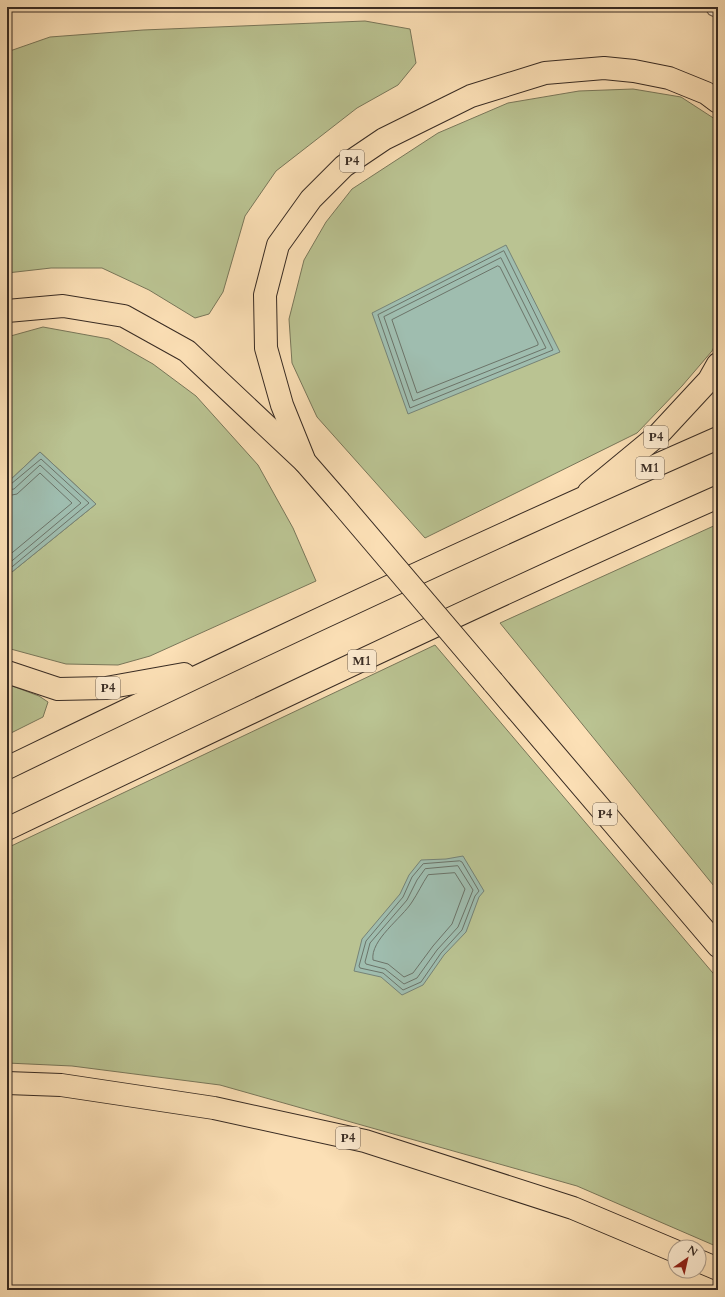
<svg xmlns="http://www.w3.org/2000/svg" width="725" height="1297" font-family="Cardo,serif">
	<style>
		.green { fill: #bac392; stroke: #79775a }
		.water { fill: #9fbdaf; stroke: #768377 }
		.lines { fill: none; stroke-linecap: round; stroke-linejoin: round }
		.shore { stroke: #6c7469; stroke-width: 1 }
		.street-casing { stroke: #695848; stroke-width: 20 }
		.primary-casing { stroke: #382b23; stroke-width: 24 }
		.highway-casing { stroke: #382b23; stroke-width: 24 }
		.street { stroke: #fdebd0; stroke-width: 18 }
		.primary { stroke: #fce0b6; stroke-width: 22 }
		.highway { stroke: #fce0b6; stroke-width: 22 }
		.primary-bridge-casing { stroke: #382b23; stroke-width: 24; stroke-linecap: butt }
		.primary-bridge { stroke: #fce0b6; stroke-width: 22 }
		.labels { text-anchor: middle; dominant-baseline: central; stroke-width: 3.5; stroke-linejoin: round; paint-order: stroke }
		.shield { fill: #fdebd0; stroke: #736557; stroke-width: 1 }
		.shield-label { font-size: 13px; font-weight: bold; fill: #382b23 }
	</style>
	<rect width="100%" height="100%" fill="#fce0b6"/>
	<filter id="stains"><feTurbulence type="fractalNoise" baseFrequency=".005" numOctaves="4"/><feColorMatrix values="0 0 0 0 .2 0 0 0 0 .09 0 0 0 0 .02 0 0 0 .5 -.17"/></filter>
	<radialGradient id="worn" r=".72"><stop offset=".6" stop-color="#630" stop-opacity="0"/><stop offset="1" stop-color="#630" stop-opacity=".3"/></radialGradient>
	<!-- green -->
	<g class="green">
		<polygon points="365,21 410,29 416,63 398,85 357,108 276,171 245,216 223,292 209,314 195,318 149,290 102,268 51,268 7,273 7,52 50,37 143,30"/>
		<polygon points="633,89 681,97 718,121 718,339 712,351 682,386 637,433 425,538 317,417 292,363 289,319 304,260 326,222 352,189 438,133 508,103 579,91"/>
		<polygon points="43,327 109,339 153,364 196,396 258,465 293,528 316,581 150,656 118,665 66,664 7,648 7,576 96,504 40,452 7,483 7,337"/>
		<polygon points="718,524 718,891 500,623"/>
		<polygon points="435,645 718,979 718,1247 577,1186 220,1085 72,1066 7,1063 7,848"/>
		<polygon points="7,684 39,696 48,702 43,717 7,735"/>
	</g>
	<!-- water -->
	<g class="water">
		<polygon points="506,245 560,352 408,414 372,313"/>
		<polygon points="40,452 96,504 7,576 7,483"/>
		<polygon points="463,856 484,891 479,897 466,932 444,955 423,985 402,995 381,977 354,971 362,939 400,894 409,875 421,860 446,859"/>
	</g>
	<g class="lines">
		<!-- shore -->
		<g class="shore">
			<polygon points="504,251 553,350 410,408 378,315"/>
			<polygon points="501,258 546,348 413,401 384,317"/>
			<polygon points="498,266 500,267 538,343 538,345 417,393 392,320"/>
			<polyline points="7,485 11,484 41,459 89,503 7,571"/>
			<polyline points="7,490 14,489 40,465 81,503 7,565"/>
			<polyline points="7,496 17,494 40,473 72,503 7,557"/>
			<polygon points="460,861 462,862 479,891 475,896 462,930 441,953 421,982 403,990 383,973 360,968 359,966 366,941 403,897 412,877 423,864"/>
			<polygon points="458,866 473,890 458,927 437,950 417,978 404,984 385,969 366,964 365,962 370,943 407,900 417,880 425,869"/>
			<path d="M 455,873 L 465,889 L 452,924 L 433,946 L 413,973 L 404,977 L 388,964 L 373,960 C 370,940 402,918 412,902 C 418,893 422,884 428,875 Z"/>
		</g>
		<defs>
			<polyline id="street" points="715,7 718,8"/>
			<g id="primary">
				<polyline points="589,492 658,435 709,380 718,364"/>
				<polyline points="339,501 305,462 282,405 266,348 265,295 278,245 311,199 344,166 384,139 471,96 545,73 604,68 634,71 669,78 706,93 718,102"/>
				<polyline points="493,682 718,946"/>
			</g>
			<g id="highway">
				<polyline points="7,311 63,306 124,316 187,351 305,462"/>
				<polyline points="7,672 58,689 106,688 184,674"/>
				<path d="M 7,768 C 242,654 479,543 718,438"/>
				<path d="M 7,829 C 243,716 479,603 718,497"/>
				<polyline points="7,1083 61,1085 214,1108 365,1141 573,1208 675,1251"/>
				<polyline points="699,1261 718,1269"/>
			</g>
		</defs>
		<!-- street casing -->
		<use href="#street" class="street-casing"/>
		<!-- primary casing -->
		<use href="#primary" class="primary-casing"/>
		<!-- highway casing -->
		<use href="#highway" class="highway-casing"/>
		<!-- street -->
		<use href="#street" class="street"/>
		<!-- primary -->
		<use href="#primary" class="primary"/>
		<!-- highway -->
		<use href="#highway" class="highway"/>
		<defs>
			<polyline id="primary-bridge" points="339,501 493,682"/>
		</defs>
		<!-- primary-bridge casing -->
		<use href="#primary-bridge" class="primary-bridge-casing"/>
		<!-- primary-bridge -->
		<use href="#primary-bridge" class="primary-bridge"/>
	</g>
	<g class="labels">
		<!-- shield labels -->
		<g class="shield">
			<rect x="340" y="150" width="24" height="22" rx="3"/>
			<rect x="644" y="426" width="24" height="22" rx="3"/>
			<rect x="636" y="457" width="28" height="22" rx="3"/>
			<rect x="348" y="650" width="28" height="22" rx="3"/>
			<rect x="96" y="677" width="24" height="22" rx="3"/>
			<rect x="593" y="803" width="24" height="22" rx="3"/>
			<rect x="336" y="1127" width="24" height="22" rx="3"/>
		</g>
		<g class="shield-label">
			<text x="352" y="161">Р4</text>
			<text x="656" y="437">Р4</text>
			<text x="650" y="468">М1</text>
			<text x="362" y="661">М1</text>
			<text x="108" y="688">Р4</text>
			<text x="605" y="814">Р4</text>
			<text x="348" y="1138">Р4</text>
		</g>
	</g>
	<!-- margin -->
	<rect width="725" height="1297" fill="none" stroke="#fce0b6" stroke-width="24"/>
	<rect x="8" y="8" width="709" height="1281" fill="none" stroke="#382b23" stroke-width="2"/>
	<rect x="12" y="12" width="701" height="1273" fill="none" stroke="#382b23"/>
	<!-- north arrow -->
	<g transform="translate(687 1259) rotate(34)"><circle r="19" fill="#fdebd0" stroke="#ae9e8b"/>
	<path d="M0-3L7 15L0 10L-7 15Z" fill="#8f2418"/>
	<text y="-6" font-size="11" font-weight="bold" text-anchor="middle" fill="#382b23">N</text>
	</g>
	<rect width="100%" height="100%" filter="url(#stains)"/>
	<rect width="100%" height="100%" fill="url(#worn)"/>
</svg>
